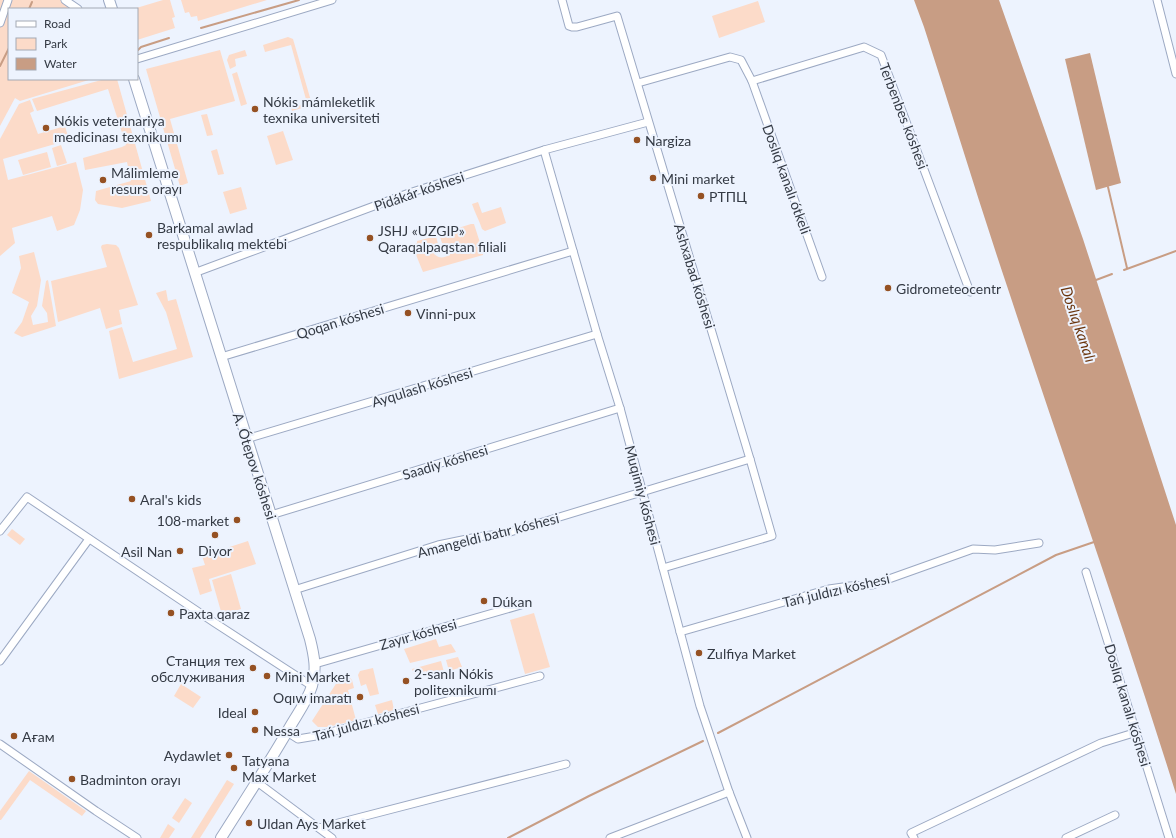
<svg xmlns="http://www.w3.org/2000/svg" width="1176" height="838" font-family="Lato,sans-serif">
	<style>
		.green { fill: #fcdbc9 }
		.water { fill: #c89d84 }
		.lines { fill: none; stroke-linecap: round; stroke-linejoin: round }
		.stream { stroke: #c89d84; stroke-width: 2 }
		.street-casing { stroke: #9ca9c3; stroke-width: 9 }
		.secondary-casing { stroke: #9ca9c3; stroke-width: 12 }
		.street { stroke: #fff; stroke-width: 7 }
		.secondary { stroke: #fff; stroke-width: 10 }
		.poi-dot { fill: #955123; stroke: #edf3fe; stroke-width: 1.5 }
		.labels { text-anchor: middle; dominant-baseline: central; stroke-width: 4; stroke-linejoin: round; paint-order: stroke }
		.poi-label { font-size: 14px; fill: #343a44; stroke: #edf3fe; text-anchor: start }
		.street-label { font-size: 14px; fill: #343a44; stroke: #edf3fe }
		.water-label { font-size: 15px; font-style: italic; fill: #6b350d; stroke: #edf3fe }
	</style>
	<rect width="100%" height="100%" fill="#edf3fe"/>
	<!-- green -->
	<g class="green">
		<polygon points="0,0 73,0 69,9 9,9 9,79 92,79 20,101 15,98 0,126"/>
		<polygon points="163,0 170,0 175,17 172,18 175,28 137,40 137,9 133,9"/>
		<polygon points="181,0 267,0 198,21 197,16 191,17 189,12 185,13"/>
		<polygon points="758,1 765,22 719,38 712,16"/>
		<polygon points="288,37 293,39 311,101 309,106 292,111 291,108 307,103 291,45 265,52 263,45"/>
		<polygon points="220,50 235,101 170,119 188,183 180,186 146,69"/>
		<polygon points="245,50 247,56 235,59 236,66 230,69 227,60 229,55"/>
		<polygon points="237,72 247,104 241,106 232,74"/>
		<polygon points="105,79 117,79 151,201 122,208 98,204 95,200 96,191 131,181 127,162 85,170 83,158 122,147 126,145 108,89 37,111 32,99"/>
		<polygon points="30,100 34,111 30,113 38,134 65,126 69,140 3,159 8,180 76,162 83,190 80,210 74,225 57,231 52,216 12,228 15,243 0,256 0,139 19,104"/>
		<polygon points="207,114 213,135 207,136 201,115"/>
		<polygon points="283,131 293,160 276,165 267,136"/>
		<polygon points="61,145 67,163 57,166 52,148"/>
		<polygon points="217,149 224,174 218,175 211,151"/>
		<polygon points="47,152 51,167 23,175 18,160"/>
		<polygon points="241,187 247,209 230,214 223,192"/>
		<path d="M 478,202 L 482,213 L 501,207 L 506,223 L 485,231 L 482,229 C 479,220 475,213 472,204 Z"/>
		<path d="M 471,224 L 474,224 L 483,252 L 483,255 L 423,272 L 412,245 L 417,243 L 417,241 L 436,236 L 438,244 L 433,250 L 434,254 C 440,259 443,258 450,255 L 450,250 L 448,246 L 442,243 L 439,234 Z"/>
		<polygon points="107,244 116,245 119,248 138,305 119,310 122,324 106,329 100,308 58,322 51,281 107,267 101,247 102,245"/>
		<polygon points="34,252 41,280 37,306 31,316 33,325 48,322 47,313 42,306 46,281 48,280 56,326 22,337 14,333 22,322 29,302 12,293 21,268 19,256"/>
		<polygon points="166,290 168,301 176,299 193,357 119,379 109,331 122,327 133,362 177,349 166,312 156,293"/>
		<polygon points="12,529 25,539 20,545 7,535"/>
		<polygon points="248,541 256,564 209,579 212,591 200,595 192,568 205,565 202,556"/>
		<polygon points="231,574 241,609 222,615 212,580"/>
		<polygon points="534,613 550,667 525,674 510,620"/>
		<polygon points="436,639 439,647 451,644 456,652 410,663 404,649"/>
		<polygon points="458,657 462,667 449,671 446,660"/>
		<polygon points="441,661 444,672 428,677 426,671 414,674 412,669"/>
		<polygon points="373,668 379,694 370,696 366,684 361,686 358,675 360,671"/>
		<polygon points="341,676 348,676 352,680 354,688 348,690 356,720 328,727 318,727 312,721"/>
		<polygon points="181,684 201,697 193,708 174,696"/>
		<polygon points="392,700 394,710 378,714 375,705"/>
		<polygon points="29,771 86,811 82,816 30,780 1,820 0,820 0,811"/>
		<polygon points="227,780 234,784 200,838 191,838"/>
		<polygon points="185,798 192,803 179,823 172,818"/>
		<polygon points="168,824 175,829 169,838 160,838"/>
	</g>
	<!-- water -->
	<g class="water">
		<path d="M 914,0 L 999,0 L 1083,239 L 1176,525 L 1176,794 C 1123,624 1063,456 1007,286 C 978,200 952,113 924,27 Z"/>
		<polygon points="1090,53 1121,183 1096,190 1065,59"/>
	</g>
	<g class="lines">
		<!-- stream -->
		<g class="stream">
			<polyline points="29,9 32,2"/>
			<polyline points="201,28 299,0"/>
			<polyline points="138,50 141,47 169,38"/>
			<polyline points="0,66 9,48"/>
			<polyline points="1108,187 1127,268"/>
			<polyline points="1124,270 1176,251"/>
			<polyline points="1096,280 1112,274"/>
			<polyline points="718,733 1056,555 1094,542"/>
			<polyline points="508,838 589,796 703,741"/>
		</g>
		<defs>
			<g id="street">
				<polyline points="65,0 78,9"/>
				<polyline points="562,0 569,26 572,27 577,27 617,16 750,459 772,536 663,568"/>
				<polyline points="1157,0 1176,74"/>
				<polyline points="0,23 8,0"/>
				<polyline points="137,59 332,0"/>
				<polyline points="752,81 822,277"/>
				<polyline points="638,83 730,57 741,60 752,81 864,47 881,55 970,292"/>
				<polyline points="544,150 597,334 620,408 700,706 729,792 747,838"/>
				<polyline points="194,273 409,193 544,150 648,122"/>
				<polyline points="221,357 573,251"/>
				<polyline points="246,439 597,334"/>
				<polyline points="271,515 620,408"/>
				<polyline points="0,531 27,497 215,623 312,686"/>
				<polyline points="1086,572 1169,838"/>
				<polyline points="294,590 438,545 477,537 507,533 750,459"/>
				<polyline points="680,632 829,589 850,586 872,585 973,549 995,550 1039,543"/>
				<polyline points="0,661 89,539"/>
				<polyline points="315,664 521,605"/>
				<polyline points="287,732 298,739 316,736 540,676"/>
				<polyline points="0,744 96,811 137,838"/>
				<polyline points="257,782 332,838"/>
				<polyline points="319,828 566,764"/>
				<polyline points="610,838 729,792"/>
				<polyline points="914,838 911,833 1101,743 1137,732"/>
				<polyline points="1066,838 1115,815"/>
			</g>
			<g id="secondary">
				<polyline points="109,0 112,9"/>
				<path d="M 134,79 L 310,639 C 314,655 317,670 312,686 C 307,702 295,717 287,732 C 266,768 243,803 221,838"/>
			</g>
		</defs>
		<!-- street casing -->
		<use href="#street" class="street-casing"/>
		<!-- secondary casing -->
		<use href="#secondary" class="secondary-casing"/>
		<!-- street -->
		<use href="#street" class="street"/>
		<!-- secondary -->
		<use href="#secondary" class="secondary"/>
	</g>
	<!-- markers -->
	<g class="poi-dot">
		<circle cx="255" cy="109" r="4"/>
		<circle cx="46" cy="128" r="4"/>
		<circle cx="637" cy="140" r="4"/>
		<circle cx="653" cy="178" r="4"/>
		<circle cx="103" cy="180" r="4"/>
		<circle cx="701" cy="196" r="4"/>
		<circle cx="149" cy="235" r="4"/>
		<circle cx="370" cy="238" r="4"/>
		<circle cx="888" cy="288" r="4"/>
		<circle cx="408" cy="313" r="4"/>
		<circle cx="132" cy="499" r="4"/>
		<circle cx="237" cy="520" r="4"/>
		<circle cx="215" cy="535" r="4"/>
		<circle cx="180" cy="551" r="4"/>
		<circle cx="484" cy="601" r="4"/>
		<circle cx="171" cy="613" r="4"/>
		<circle cx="699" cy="653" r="4"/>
		<circle cx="253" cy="668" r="4"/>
		<circle cx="267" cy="676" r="4"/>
		<circle cx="406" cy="681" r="4"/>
		<circle cx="360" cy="697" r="4"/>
		<circle cx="255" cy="712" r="4"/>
		<circle cx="255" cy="730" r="4"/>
		<circle cx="14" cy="736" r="4"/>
		<circle cx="229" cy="755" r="4"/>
		<circle cx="234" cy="768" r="4"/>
		<circle cx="72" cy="779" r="4"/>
		<circle cx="249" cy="823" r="4"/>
	</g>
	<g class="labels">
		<!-- poi labels -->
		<g class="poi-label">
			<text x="263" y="101">Nókis mámleketlik<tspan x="263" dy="16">texnika universiteti</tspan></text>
			<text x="54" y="120">Nókis veterinariya<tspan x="54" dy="16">medicinası texnikumı</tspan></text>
			<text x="645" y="140">Nargiza</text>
			<text x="111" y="172">Málimleme<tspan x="111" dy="16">resurs orayı</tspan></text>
			<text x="661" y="178">Mini market</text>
			<text x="709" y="196">РТПЦ</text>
			<text x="157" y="227">Barkamal awlad<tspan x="157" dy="16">respublikalıq mektebi</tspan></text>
			<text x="378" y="230">JSHJ «UZGIP»<tspan x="378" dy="16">Qaraqalpaqstan filiali</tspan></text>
			<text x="896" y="288">Gidrometeocentr</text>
			<text x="416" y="313">Vinni-pux</text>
			<text x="140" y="499">Aral's kids</text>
			<text x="229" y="520" text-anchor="end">108-market</text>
			<text x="215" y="550" text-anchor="middle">Diyor</text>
			<text x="172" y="551" text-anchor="end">Asil Nan</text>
			<text x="492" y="601">Dúkan</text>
			<text x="179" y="613">Paxta qaraz</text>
			<text x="707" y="653">Zulfiya Market</text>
			<text x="245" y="660" text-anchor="end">Станция тех<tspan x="245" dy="16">обслуживания</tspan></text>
			<text x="414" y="673">2-sanlı Nókis<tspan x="414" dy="16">politexnikumı</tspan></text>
			<text x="275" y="676">Mini Market</text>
			<text x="352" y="697" text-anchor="end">Oqıw imaratı</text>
			<text x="247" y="712" text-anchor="end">Ideal</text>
			<text x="263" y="730">Nessa</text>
			<text x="22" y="736">Ағам</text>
			<text x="221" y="755" text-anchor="end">Aydawlet</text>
			<text x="242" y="760">Tatyana<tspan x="242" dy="16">Max Market</tspan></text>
			<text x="80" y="779">Badminton orayı</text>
			<text x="257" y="823">Uldan Ays Market</text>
		</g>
		<!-- street labels -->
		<g class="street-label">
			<text transform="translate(904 116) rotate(69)">Terbenbes kóshesi</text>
			<text transform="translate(787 179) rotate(70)">Doslıq kanalı ótkeli</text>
			<text transform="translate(419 191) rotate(-19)">Pidákár kóshesi</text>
			<text transform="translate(695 276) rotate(73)">Ashxabad kóshesi</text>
			<text transform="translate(340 321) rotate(-17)">Qoqan kóshesi</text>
			<text transform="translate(422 387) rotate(-17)">Ayqulash kóshesi</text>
			<text transform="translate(445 462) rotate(-17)">Saadiy kóshesi</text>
			<text transform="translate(255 466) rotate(72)">A. Ótepov kóshesi</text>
			<text transform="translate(643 495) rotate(75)">Muqimiy kóshesi</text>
			<text transform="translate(488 535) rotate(-14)">Amangeldi batır kóshesi</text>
			<text transform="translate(836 590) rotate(-13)">Tań juldızı kóshesi</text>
			<text transform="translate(418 634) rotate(-16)">Zayır kóshesi</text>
			<text transform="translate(1128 705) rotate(73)">Doslıq kanalı kóshesi</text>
			<text transform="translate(366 722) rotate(-15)">Tań juldızı kóshesi</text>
		</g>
		<!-- water labels -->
		<g class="water-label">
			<text transform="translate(1079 324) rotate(71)">Doslıq kanalı</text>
		</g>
	</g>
	<!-- legend -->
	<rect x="8" y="8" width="130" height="72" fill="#edf3fe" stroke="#a3a9b4"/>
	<rect x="16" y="21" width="20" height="6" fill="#ffffff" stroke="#a3a9b4"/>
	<text x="44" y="28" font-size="12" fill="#343a44">Road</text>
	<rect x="16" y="38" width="20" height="12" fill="#fcdbc9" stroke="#a3a9b4"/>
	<text x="44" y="48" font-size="12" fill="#343a44">Park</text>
	<rect x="16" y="58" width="20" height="12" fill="#c89d84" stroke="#a3a9b4"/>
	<text x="44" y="68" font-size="12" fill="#343a44">Water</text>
</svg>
